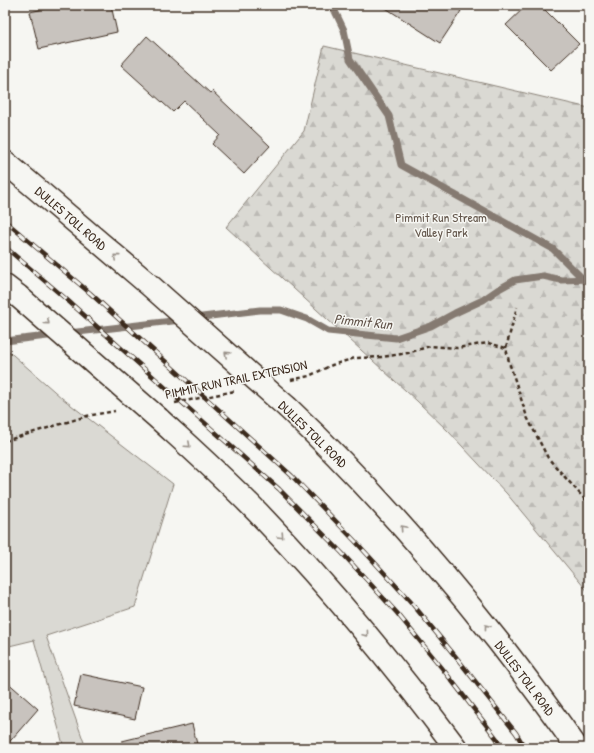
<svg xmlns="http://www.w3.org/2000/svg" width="594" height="753" font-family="'Patrick Hand',sans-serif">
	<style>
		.green { fill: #dad9d3; stroke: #8a8278 }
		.forest { fill: url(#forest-firs); stroke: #8a8278 }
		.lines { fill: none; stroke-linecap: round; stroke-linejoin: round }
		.stream { stroke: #857a71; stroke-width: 7 }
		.building { fill: #c8c3be; stroke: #3b2a1e }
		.motorway-casing { stroke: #3b2a1e; stroke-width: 25 }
		.path { stroke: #3b2a1e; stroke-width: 2.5; stroke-dasharray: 4 3; stroke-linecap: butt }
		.motorway { stroke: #f6f6f2; stroke-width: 22 }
		.rail-casing { stroke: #3b2a1e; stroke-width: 4.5 }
		.rail { stroke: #f6f6f2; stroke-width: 3; stroke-dasharray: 9; stroke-linecap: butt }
		.motorway-bridge-casing { stroke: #3b2a1e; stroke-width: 25; stroke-linecap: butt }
		.motorway-bridge { stroke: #f6f6f2; stroke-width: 22 }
		.oneway { stroke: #989088 }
		.labels { text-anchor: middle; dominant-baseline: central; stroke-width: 3; stroke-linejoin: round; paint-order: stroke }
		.park-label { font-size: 13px; fill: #63564b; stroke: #f6f6f2 }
		.street-label { font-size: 13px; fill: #3b2a1e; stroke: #f6f6f2 }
		.water-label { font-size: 14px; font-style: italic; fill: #605248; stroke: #f6f6f2 }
	</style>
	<defs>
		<pattern id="forest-firs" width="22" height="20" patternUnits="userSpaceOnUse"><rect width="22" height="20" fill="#dad9d3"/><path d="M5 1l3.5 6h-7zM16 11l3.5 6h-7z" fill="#bcbab5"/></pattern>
	</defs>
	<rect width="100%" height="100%" fill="#f6f6f2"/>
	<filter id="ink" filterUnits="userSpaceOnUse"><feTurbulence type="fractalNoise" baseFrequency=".025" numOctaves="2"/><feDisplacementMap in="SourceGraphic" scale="8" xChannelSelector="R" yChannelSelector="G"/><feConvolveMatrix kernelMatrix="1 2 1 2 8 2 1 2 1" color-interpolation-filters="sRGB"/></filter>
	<g filter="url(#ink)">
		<!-- green -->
		<polygon class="green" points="5,348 62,398 173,484 135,607 46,636 86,748 64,748 34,640 5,647"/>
		<!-- forest -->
		<polygon class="forest" points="324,46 589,108 589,593 507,494 448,431 417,401 226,227 304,131"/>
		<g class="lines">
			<!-- stream -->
			<g class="stream">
				<polyline points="332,5 344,30 350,59 389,116 401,165 553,249 584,280"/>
				<polyline points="194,318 260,310 281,310 307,319 328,331 396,338 431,326 455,313 483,300 499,289 515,280 543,276 561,280 589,279"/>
				<polyline points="69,333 181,320"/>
				<polyline points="5,341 56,335"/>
			</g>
		</g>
		<!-- building -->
		<g class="building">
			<polygon points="62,5 111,5 117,32 39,49 30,12"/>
			<polygon points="381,5 451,5 461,11 440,43"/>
			<polygon points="527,5 540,5 579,44 551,70 506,25"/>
			<polygon points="147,36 210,93 212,91 270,146 244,174 212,144 220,135 184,101 173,112 121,65"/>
			<polygon points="81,674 142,687 135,719 74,706"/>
			<polygon points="5,680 38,709 5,747"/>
			<polygon points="192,724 198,748 123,748 122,741"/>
		</g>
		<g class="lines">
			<defs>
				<g id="motorway">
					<polyline points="5,162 146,282"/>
					<polyline points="5,286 18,296"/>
					<path d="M 288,408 C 364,480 433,559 498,641 C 525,676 552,711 577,748"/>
					<path d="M 159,419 C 195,452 231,484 264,519 C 333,591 397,669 456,748"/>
				</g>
			</defs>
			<!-- motorway casing -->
			<use href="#motorway" class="motorway-casing"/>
			<!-- path -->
			<g class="path">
				<polyline points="506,348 517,307"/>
				<polyline points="291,380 309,376 332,365 355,358 382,357 408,353 430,346 457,348 488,343 506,348 509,362 527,417 548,458 589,504"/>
				<polyline points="175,403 235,391"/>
				<polyline points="5,441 87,416 115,411"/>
			</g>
			<!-- motorway -->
			<use href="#motorway" class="motorway"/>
			<defs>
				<g id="rail">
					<polyline points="5,221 90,293 292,476 355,541 410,601 456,657 516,733 525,748"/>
					<polyline points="5,247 66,299 279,489 342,553 397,613 442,668 504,748"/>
				</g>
			</defs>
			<!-- rail casing -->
			<use href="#rail" class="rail-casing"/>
			<!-- rail -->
			<use href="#rail" class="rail"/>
			<defs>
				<g id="motorway-bridge">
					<polyline points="146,282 288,408"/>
					<polyline points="18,296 159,419"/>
				</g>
			</defs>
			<!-- motorway-bridge casing -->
			<use href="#motorway-bridge" class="motorway-bridge-casing"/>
			<!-- motorway-bridge -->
			<use href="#motorway-bridge" class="motorway-bridge"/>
		</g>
		<!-- one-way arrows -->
		<defs><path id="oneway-chevron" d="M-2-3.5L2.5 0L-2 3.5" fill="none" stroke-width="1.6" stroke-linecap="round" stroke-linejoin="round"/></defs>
		<g class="oneway">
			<use href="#oneway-chevron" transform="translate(116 257) rotate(-139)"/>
			<use href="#oneway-chevron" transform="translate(47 322) rotate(41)"/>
			<use href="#oneway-chevron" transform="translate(227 354) rotate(-138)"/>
			<use href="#oneway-chevron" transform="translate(188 445) rotate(42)"/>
			<use href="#oneway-chevron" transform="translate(403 528) rotate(-132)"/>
			<use href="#oneway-chevron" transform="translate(281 536) rotate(47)"/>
			<use href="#oneway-chevron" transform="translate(487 627) rotate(-128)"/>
			<use href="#oneway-chevron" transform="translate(366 634) rotate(50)"/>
		</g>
	</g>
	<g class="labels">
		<!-- park labels -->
		<g class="park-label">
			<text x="441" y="217">Pimmit Run Stream<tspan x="441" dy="15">Valley Park</tspan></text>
		</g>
		<!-- street labels -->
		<g class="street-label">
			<text transform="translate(71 218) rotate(41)">DULLES TOLL ROAD</text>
			<text transform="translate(236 379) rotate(-12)">PIMMIT RUN TRAIL EXTENSION</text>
			<text transform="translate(313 434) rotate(44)">DULLES TOLL ROAD</text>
			<text transform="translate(525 678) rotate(53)">DULLES TOLL ROAD</text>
		</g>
		<!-- water labels -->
		<g class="water-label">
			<text transform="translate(363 321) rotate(6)">Pimmit Run</text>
		</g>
	</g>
	<!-- margin -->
	<rect width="594" height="753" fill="none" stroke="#f6f6f2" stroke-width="20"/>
	<rect x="10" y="10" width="574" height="733" fill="none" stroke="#3b2a1e" stroke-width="1.5" filter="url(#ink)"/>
</svg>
